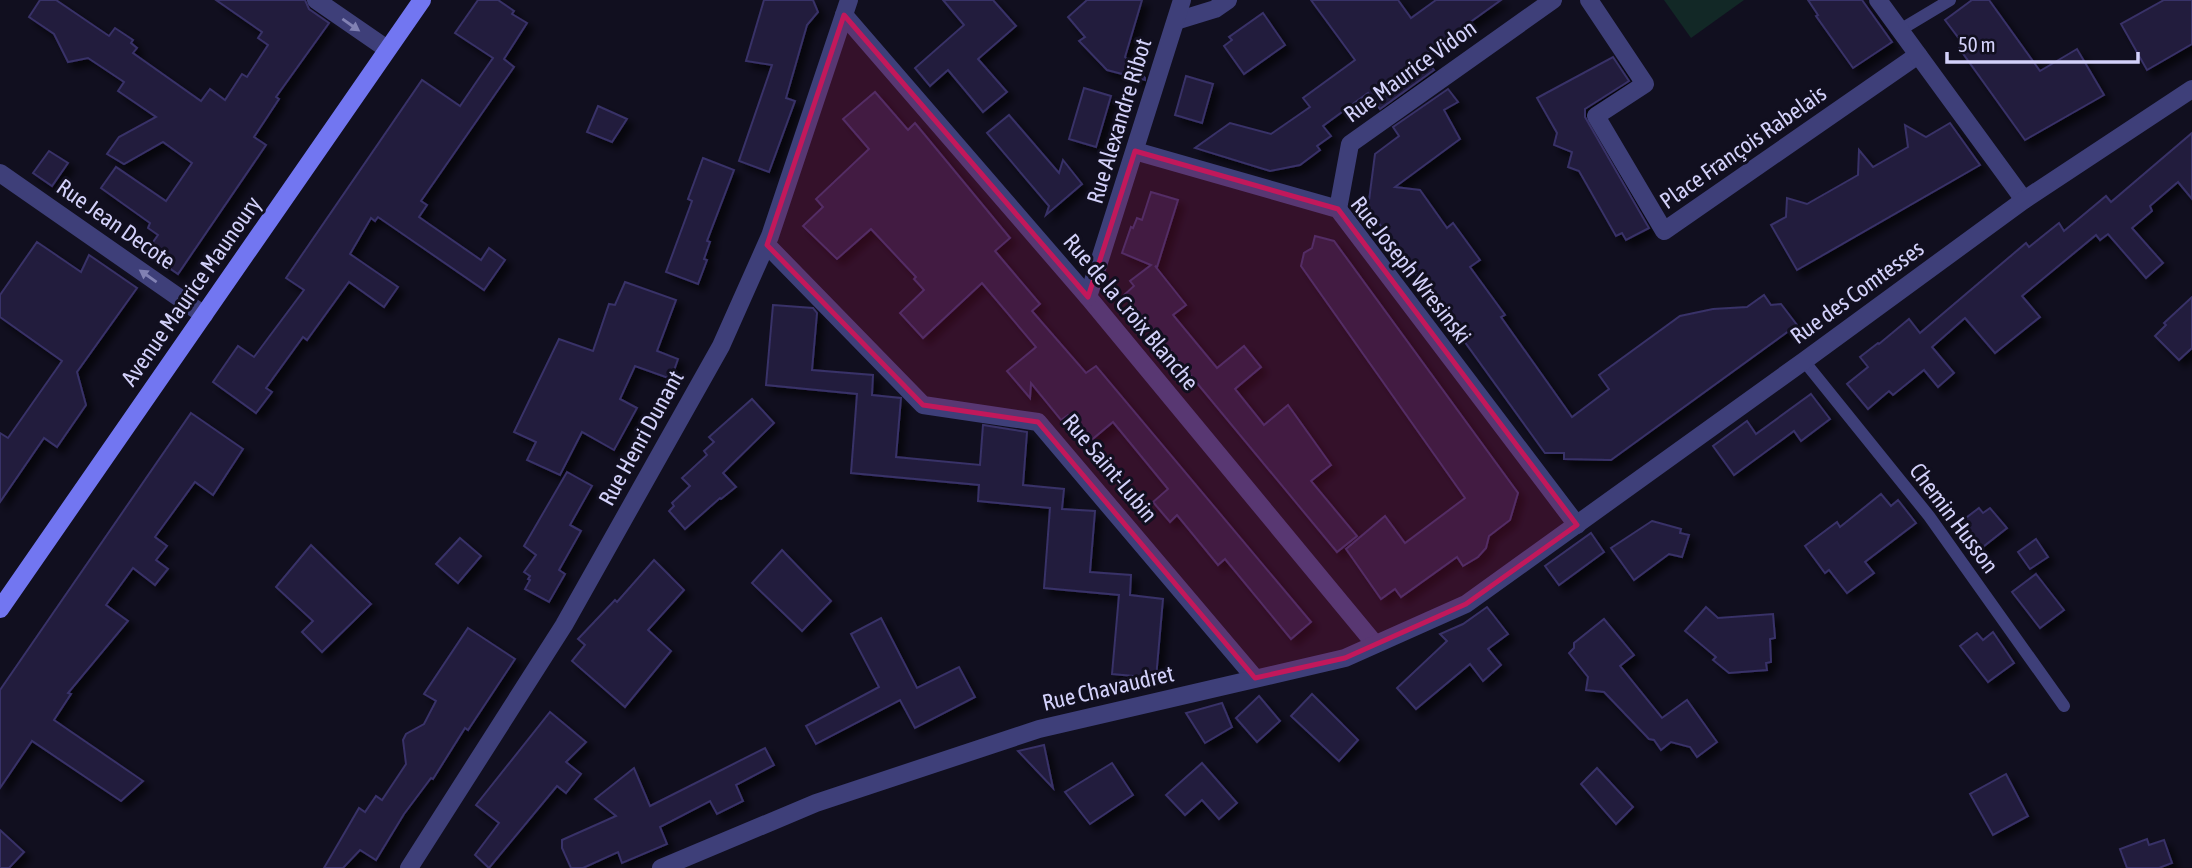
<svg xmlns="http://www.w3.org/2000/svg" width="2192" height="868" font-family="'Asap Condensed',sans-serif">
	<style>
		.green { fill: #122826 }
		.building { fill: #211d3e; stroke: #393167; stroke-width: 2; filter: url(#shadow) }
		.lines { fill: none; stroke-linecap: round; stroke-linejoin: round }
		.service { stroke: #3e3f79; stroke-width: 12 }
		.minor { stroke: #3e3f79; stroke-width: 18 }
		.tertiary { stroke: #3e3f79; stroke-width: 18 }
		.secondary { stroke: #7276f1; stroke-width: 18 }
		.oneway { fill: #8181b3 }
		.marked { fill: #c2185b; fill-opacity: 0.2; stroke: #c2185b; stroke-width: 5; stroke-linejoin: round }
		.labels { text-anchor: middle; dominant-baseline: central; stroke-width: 6; stroke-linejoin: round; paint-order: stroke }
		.street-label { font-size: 23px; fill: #d3d1fa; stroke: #110f1f }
	</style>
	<defs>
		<filter id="shadow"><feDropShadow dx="6" dy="6" stdDeviation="3.5" flood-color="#0009"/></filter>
	</defs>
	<rect width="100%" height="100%" fill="#110f1f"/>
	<!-- green -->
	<polygon class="green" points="1664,0 1744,0 1691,38"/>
	<!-- building -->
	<g class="building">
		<polygon points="40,0 56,0 109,36 115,28 133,40 131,43 137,48 133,53 201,101 210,89 225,100 242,74 247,77 268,45 258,38 262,32 216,0 305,0 309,9 329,23 276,97 279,99 254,137 266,145 178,274 146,252 158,235 148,228 150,223 101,188 116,167 166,201 192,163 163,142 124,164 107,154 119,137 156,117 118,91 124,82 88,58 68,62 54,34 29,17"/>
		<polygon points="478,0 498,0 514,11 512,14 527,23 504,59 514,67 421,201 427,205 419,217 481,260 489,248 505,260 484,290 378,217 375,221 371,218 350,254 398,287 384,307 349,282 307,340 303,337 266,388 272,392 256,413 213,382 238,346 254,357 304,290 286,278 422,80 460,106 477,81 493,58 455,33"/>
		<polygon points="764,0 813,0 818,12 807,25 786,98 795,101 769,172 739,161 772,65 746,61"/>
		<polygon points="943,0 993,0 1016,26 978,59 1007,92 983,112 948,70 930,86 915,68 964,25"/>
		<polygon points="1087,0 1142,0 1125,57 1145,78 1145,80 1107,70 1079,41 1085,37 1068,17"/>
		<polygon points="1311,0 1398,0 1411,18 1436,0 1501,0 1423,56 1434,70 1380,109 1368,93 1323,126 1331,136 1317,146 1320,150 1300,165 1270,171 1195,148 1230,123 1271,134 1310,107 1303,98 1355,60"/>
		<polygon points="1808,0 1862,0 1892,42 1853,68 1816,16 1818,15"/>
		<polygon points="1972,0 1989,0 2040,71 2077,49 2104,95 2025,140 1959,48 1963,44 1945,20"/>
		<polygon points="2164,0 2192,0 2192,44 2147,70 2121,24"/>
		<polygon points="1263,13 1285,45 1244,74 1224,46 1232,40 1229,37"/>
		<polygon points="1613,57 1629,81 1585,109 1585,117 1649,228 1626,240 1622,233 1616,236 1579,171 1568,167 1572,152 1554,145 1557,133 1537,98"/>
		<polygon points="1186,76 1213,84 1202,123 1175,115"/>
		<polygon points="1084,88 1111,96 1096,147 1069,139"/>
		<polygon points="1448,89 1458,102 1444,110 1460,139 1395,187 1420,190 1447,228 1453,223 1480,260 1470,267 1505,315 1501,317 1572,417 1609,389 1599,375 1680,316 1713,309 1747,307 1764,295 1771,305 1781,304 1797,325 1611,460 1564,459 1564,453 1545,453 1368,208 1375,154 1399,136 1393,127"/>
		<polygon points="875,92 908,130 915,123 1010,238 995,251 1040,304 1032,311 1086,373 1096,366 1311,622 1291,639 1225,559 1218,565 1177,515 1170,522 1153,502 1168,489 1113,422 1089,442 1068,415 1061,420 1031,383 1030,398 1007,371 1036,347 982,283 923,338 900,313 924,290 914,279 916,277 871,229 837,259 803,226 823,207 816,199 869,149 843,119"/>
		<polygon points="598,106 627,119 612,142 587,132"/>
		<polygon points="1009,115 1059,173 1063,160 1082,184 1046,215 1049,206 987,133"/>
		<polygon points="1950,123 1980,165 1797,270 1771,225 1786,217 1787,198 1807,204 1858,175 1859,150 1873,167 1908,147 1905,125 1926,137"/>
		<polygon points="2192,133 2192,199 2178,182 2150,206 2152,211 2132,228 2163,263 2146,278 2108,234 2100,240 2096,235 2022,296 2040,317 1995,353 1965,318 1932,347 1954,373 1938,387 1924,370 1893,395 1889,391 1868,409 1847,384 1868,367 1860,357 1878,343 1879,344 1909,319 1920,333 2026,243 2029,247 2059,223 2064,231 2106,196 2111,202"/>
		<polygon points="49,151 68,163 52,186 33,173"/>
		<polygon points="703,158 734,170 707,241 710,242 704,259 707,260 698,284 666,272 692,201 688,199"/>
		<polygon points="1151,192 1178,200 1157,267 1155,266 1186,305 1173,315 1217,368 1244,346 1261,367 1235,389 1264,425 1288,405 1331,465 1311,481 1357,536 1337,552 1124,295 1134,286 1130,281 1151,265 1122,253 1131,227 1133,228 1137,218 1142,220"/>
		<polygon points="1315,236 1334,241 1518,493 1510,520 1489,536 1486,548 1478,557 1463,566 1457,557 1401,597 1395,589 1381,599 1346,549 1385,516 1405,543 1465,498 1301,266 1304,253 1312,248"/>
		<polygon points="37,242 81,272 89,255 137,288 77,372 86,405 57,447 44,438 0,502 0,433 8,438 62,361 0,317 0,295"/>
		<polygon points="625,282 676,300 657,351 678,359 671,379 635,366 620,399 637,408 614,450 582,432 560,475 527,460 536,442 514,432 559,339 593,351 609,304 615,305"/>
		<polygon points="2192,297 2192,348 2179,360 2155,336 2166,325 2164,323"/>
		<polygon points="773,305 813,308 817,313 812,370 873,375 872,395 901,398 896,457 980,465 983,425 1027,432 1023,485 1064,489 1062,509 1095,511 1090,572 1131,575 1130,595 1163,599 1156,678 1112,674 1119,595 1044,588 1050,508 978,501 979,485 851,473 857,394 766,385"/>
		<polygon points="1811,394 1830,419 1801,441 1794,431 1734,475 1713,446 1747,421 1756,434"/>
		<polygon points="752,399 774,423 723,473 736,487 721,499 720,498 685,529 669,511 674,506 672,503 690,486 682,478 707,455 704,451 714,442 709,437"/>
		<polygon points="191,413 243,449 213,495 195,482 155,537 167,546 156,560 168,569 155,585 133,568 106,605 128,621 68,693 71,694 54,720 143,781 121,801 32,741 0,788 0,690"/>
		<polygon points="567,472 592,486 570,525 581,531 559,570 565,574 549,602 525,589 530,580 528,579 530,576 524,572 536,555 524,546"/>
		<polygon points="1881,494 1891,506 1898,500 1916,523 1865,562 1874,573 1847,593 1829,570 1825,573 1805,546 1837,522 1840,527"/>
		<polygon points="1979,508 1983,513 1990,508 2007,528 1979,550 1958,524"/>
		<polygon points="1652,521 1681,529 1680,533 1689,535 1682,557 1669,554 1634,580 1611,548"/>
		<polygon points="1591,533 1604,552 1559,585 1545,566"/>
		<polygon points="460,538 481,556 458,583 436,564"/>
		<polygon points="2036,539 2048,557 2030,569 2018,552"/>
		<polygon points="311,545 371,604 322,652 302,632 313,621 276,587"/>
		<polygon points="782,550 831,601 802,631 752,583"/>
		<polygon points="654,560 684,590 648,630 671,651 625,707 572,661 585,645 578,639 615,600 617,602"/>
		<polygon points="2036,574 2064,610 2040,628 2012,592"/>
		<polygon points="1487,607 1508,634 1488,649 1501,665 1483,681 1470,664 1416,709 1397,688 1447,641 1440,634 1463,624"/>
		<polygon points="1706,607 1718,618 1773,614 1775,638 1770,639 1771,662 1766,663 1767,670 1729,673 1713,660 1716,657 1685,631"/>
		<polygon points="881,618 917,688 959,667 975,697 915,728 900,700 816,744 806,726 879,687 851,634"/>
		<polygon points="1604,619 1634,655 1620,666 1662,718 1687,700 1717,742 1697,757 1690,747 1671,742 1661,750 1654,740 1649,739 1604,692 1586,690 1588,677 1569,653 1574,648 1574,643"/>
		<polygon points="468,628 515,659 468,730 465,728 433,779 431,778 404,814 376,860 360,850 343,868 324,868 359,808 365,812 376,796 382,800 406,764 403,740 406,734 424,724 436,701 424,694"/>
		<polygon points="1993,632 2014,663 1988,682 1960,646 1977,633 1983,640"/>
		<polygon points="1312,694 1358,740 1339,761 1291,716"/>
		<polygon points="1259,696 1280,721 1257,742 1236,718"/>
		<polygon points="1222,703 1232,727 1205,743 1186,713"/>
		<polygon points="550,712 586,742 566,762 581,774 566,793 557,786 489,868 475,855 499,823 476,805"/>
		<polygon points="1044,745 1053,788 1018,751"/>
		<polygon points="765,748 774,765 736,785 743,801 717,814 710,801 660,827 667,844 622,863 618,852 583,868 571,868 562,848 562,840 616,816 595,799 634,768 650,806"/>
		<polygon points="1112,763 1133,795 1090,824 1065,792"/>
		<polygon points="1202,763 1237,803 1219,819 1202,800 1185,815 1166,795"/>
		<polygon points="1597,768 1633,807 1616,824 1581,784"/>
		<polygon points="2006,774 2028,816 1993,835 1970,794"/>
		<polygon points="0,830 24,852 9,868 0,868"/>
		<polygon points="2147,839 2149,845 2164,840 2172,863 2159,868 2127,868 2120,849"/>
	</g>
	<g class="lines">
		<!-- service -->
		<g class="service">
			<polyline points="1900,30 1950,0"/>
			<polyline points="1804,361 1929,516 2064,706"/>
		</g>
		<!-- minor -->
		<g class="minor">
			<polyline points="316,0 387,49"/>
			<polyline points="1589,0 1645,84 1596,116 1664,231 1918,55"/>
			<polyline points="1878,0 2024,200"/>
			<polyline points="844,15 1088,297 1375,644"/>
			<polyline points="1176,21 1215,9 1228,0"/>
			<polyline points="1135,151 1338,209 1577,525"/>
			<polyline points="0,173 204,315"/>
			<polyline points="1338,209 1350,144 1553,0"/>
			<polyline points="767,245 923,405 1038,422 1255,678"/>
			<polyline points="1088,297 1182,0"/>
			<polyline points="409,868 564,625 721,346 770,236 849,0"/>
		</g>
		<!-- tertiary -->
		<polyline class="tertiary" points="661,868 816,803 1039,729 1345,658 1466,604 1804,361 2024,200 2192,89"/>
		<!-- secondary -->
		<polyline class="secondary" points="0,609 422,0"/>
	</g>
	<!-- one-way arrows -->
	<defs><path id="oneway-solid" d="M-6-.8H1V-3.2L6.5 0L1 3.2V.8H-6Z" transform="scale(1.75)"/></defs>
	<g class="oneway">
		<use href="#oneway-solid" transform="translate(351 25) rotate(35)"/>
		<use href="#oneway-solid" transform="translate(148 276) rotate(-145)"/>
	</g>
	<!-- marked area -->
	<path class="marked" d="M 844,15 L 1088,297 L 1135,151 L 1338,209 L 1577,525 L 1466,604 L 1345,658 L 1255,678 L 1038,422 L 923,405 L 767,245 Z"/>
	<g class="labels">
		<!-- street labels -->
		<g class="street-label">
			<text transform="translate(1410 71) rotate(-36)">Rue Maurice Vidon</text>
			<text transform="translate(1119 121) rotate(-73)">Rue Alexandre Ribot</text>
			<text transform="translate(1743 147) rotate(-35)">Place François Rabelais</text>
			<text transform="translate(116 224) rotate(35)">Rue Jean Decote</text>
			<text transform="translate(1411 270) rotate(52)">Rue Joseph Wresinski</text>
			<text transform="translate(191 291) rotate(-55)">Avenue Maurice Maunoury</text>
			<text transform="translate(1857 292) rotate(-36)">Rue des Comtesses</text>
			<text transform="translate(1131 312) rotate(50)">Rue de la Croix Blanche</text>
			<text transform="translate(641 438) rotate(-61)">Rue Henri Dunant</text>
			<text transform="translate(1110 468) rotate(50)">Rue Saint-Lubin</text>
			<text transform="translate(1954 518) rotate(53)">Chemin Husson</text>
			<text transform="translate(1108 688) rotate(-13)">Rue Chavaudret</text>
		</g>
	</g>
	<!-- scale -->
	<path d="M1947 52v10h191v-10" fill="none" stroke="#d3d1fa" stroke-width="3.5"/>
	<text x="1958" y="52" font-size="21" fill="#d3d1fa" stroke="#110f1f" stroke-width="5" paint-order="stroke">50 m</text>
</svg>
